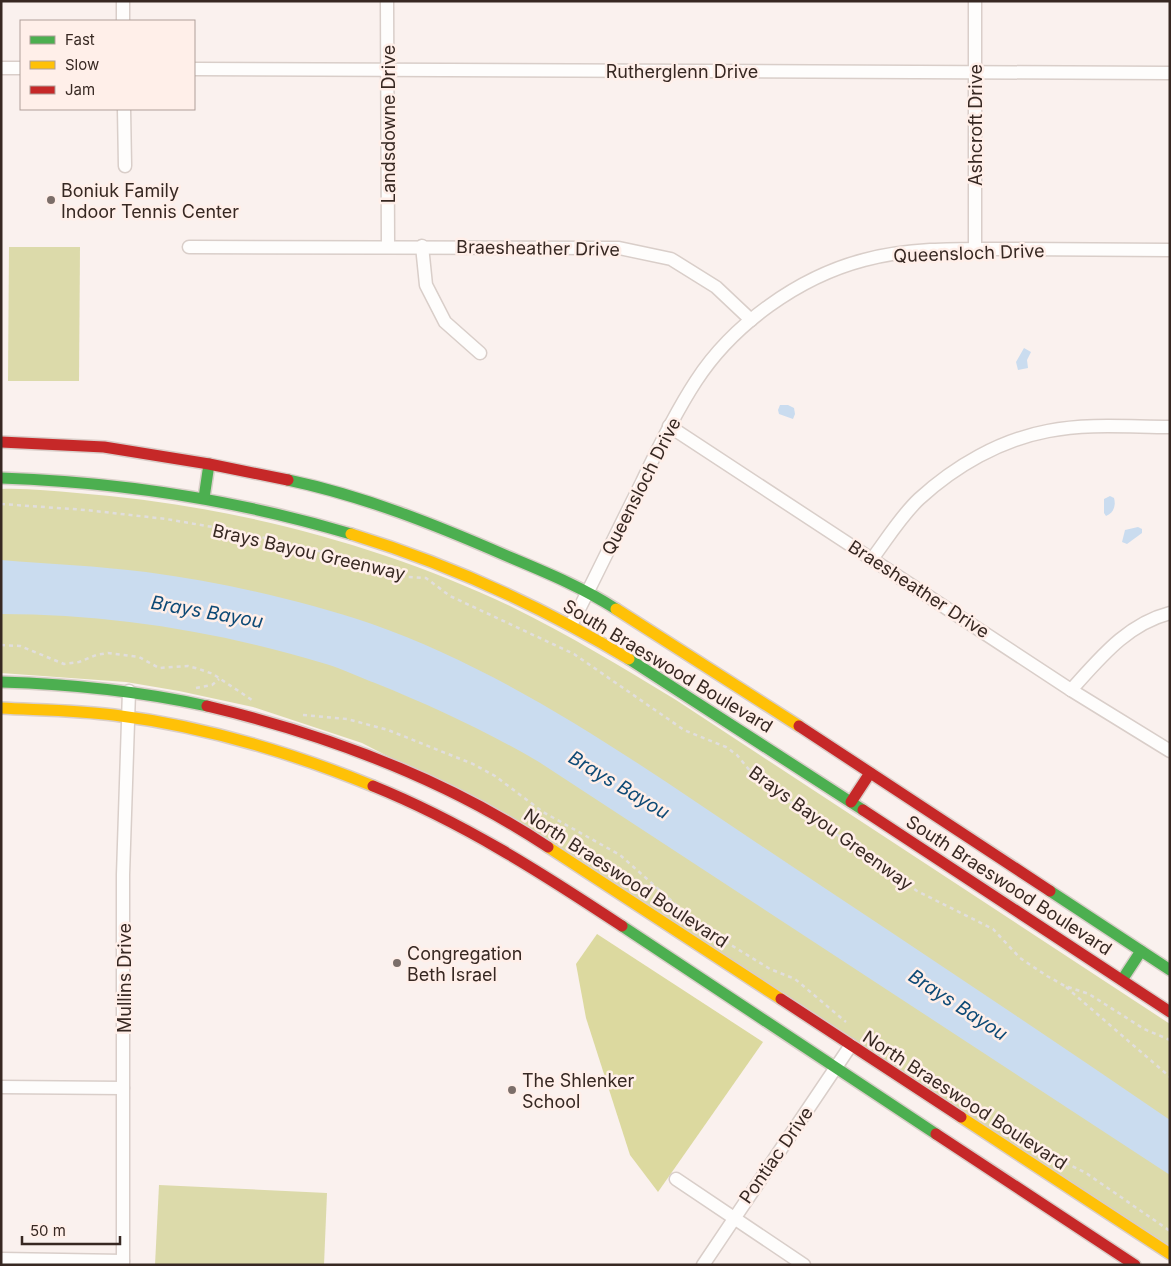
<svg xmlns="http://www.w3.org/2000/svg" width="1171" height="1266" font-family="Inter,sans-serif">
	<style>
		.green { fill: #dcdaaa }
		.forest { fill: #dcd99f }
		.water { fill: #cadcef }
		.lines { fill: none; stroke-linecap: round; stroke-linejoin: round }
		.street-casing { stroke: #d9cec9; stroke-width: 15 }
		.fast-casing { stroke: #d9cec9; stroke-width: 14 }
		.slow-casing { stroke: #d9cec9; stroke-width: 14 }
		.jam-casing { stroke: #d9cec9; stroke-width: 14 }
		.path { stroke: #e1dedd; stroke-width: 2.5; stroke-dasharray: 4 4; stroke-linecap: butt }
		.street { stroke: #fefdfc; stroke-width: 12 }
		.fast { stroke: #4caf50; stroke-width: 11 }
		.slow { stroke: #ffc107; stroke-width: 11 }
		.jam { stroke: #c62828; stroke-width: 11 }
		.poi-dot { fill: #7b6e69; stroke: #ffefe9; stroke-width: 2 }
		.labels { text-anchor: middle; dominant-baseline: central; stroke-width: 5; stroke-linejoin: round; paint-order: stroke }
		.street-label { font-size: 18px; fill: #372822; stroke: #ffefe9 }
		.poi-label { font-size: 18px; fill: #372822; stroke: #ffefe9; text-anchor: start }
		.water-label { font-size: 19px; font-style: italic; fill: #0e4a76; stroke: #ffefe9 }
	</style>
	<rect width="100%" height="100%" fill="#faf1ee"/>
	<!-- green -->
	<g class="green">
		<polygon points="9,247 80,247 79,381 8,381"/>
		<path d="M 1,489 C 26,488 52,491 77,493 C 224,504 379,543 512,607 C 569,635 622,667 676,700 L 1170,1024 L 1170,1248 L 545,837 L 362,743 L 253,707 L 179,691 L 126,682 L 1,673 Z"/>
		<polygon points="159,1185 327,1193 324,1265 155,1265"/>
	</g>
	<!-- forest -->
	<polygon class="forest" points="597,934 763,1042 658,1192 630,1155 586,1018 576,964"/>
	<!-- water -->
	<g class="water">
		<polygon points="1024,348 1031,352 1027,360 1028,368 1018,370 1016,362"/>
		<polygon points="780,405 788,405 794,408 795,414 793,419 779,414 778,410"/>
		<path d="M 1110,496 L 1114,498 C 1116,505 1114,513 1106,516 L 1104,513 L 1104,499 Z"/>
		<polygon points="1138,527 1142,529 1142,533 1127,544 1122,542 1125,530"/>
		<path d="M 1,560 C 49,564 98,566 146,572 C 221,582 301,600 372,624 C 509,672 638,763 757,843 C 895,935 1033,1026 1170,1120 L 1170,1175 L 539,762 C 486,731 432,706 375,683 C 359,677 343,669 326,664 C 221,632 111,614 1,614 Z"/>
	</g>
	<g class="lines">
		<defs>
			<g id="street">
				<polyline points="123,1 123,21"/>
				<polyline points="387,1 388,246"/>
				<polyline points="1,68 21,68"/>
				<polyline points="194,69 1170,73"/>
				<polyline points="124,109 125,166"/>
				<polyline points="422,246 426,285 445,322 480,353"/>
				<polyline points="189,247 619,248 671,259 716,287 751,320"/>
				<polyline points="975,249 975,1"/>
				<polyline points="669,426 1071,690 1170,751"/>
				<path d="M 872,559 C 887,539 901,516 919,499 C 955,466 1000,440 1048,431 C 1088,423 1130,427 1170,427"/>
				<path d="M 571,625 C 595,578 618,530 642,482 C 658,448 675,413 696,381 C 733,324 799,277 864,260 C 913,247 965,249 1015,249 C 1066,249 1118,250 1170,250"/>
				<path d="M 1071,690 C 1100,658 1127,624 1170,613"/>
				<polyline points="1,1087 123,1088"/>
				<polyline points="676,1179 804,1265"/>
				<polyline points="1,1259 123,1261"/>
				<polyline points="123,1265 123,875 129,691"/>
				<polyline points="703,1265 851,1045"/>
			</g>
			<g id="fast">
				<path d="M 1,478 C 120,482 237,500 351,534"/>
				<path d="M 288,480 C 364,496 436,525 507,556 C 545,572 582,587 616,609"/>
				<polyline points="204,498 209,464"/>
				<polyline points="629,659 863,810"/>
				<path d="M 1,682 C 70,684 139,691 207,706"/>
				<polyline points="1050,891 1170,970"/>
				<polyline points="622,926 936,1134"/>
				<polyline points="1122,980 1141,951"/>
			</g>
			<g id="slow">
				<path d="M 351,534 C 449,564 541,606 629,659"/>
				<polyline points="616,609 799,726"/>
				<path d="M 1,708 C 39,710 77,710 114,715 C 203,726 290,752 373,786"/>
				<polyline points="548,847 781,999"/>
				<polyline points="961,1117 1170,1254"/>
			</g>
			<g id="jam">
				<polyline points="1,442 104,447 209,464 288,480"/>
				<path d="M 207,706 C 328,735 444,778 548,847"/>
				<polyline points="799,726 1050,891"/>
				<path d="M 373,786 C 462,822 542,873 622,926"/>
				<polyline points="851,802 870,773"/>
				<polyline points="863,810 1170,1012"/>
				<polyline points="781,999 961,1117"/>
				<polyline points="936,1134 1135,1265"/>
			</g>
		</defs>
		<!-- street casing -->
		<use href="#street" class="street-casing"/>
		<!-- fast casing -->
		<use href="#fast" class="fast-casing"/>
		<!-- slow casing -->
		<use href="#slow" class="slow-casing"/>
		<!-- jam casing -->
		<use href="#jam" class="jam-casing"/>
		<!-- path -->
		<g class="path">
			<polyline points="1,504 86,510 166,519 236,531 307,548 356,561 395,576 426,578 450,596 574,654 684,730 726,747 737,755 755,777 917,891 993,929 1020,958 1047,976 1065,986 1089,994 1144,1029 1170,1040"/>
			<polyline points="1,645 20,646 64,664 79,662 96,655 108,653 139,657 159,668 188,666 199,669 213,674 252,700"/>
			<polyline points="196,688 212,685 219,679"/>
			<polyline points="303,715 347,719 388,730 473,764 495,776 543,812 620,855 700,926 770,969 795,979 846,1022"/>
			<polyline points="1066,987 1170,1077"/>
			<polyline points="1044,1152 1086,1173 1170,1231"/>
		</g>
		<!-- street -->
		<use href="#street" class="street"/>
		<!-- fast -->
		<use href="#fast" class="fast"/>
		<!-- slow -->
		<use href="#slow" class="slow"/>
		<!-- jam -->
		<use href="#jam" class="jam"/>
	</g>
	<!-- markers -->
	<g class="poi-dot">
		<circle cx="51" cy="200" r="5"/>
		<circle cx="397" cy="963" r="5"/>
		<circle cx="512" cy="1090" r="5"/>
	</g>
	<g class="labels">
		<!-- street labels -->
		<g class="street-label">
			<text x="682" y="71">Rutherglenn Drive</text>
			<text transform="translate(388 124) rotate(-90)">Landsdowne Drive</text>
			<text transform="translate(975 125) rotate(-90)">Ashcroft Drive</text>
			<text transform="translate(538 248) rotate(1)">Braesheather Drive</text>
			<text transform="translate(969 253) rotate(-2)">Queensloch Drive</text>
			<text transform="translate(641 486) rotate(-63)">Queensloch Drive</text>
			<text transform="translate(309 552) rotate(13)">Brays Bayou Greenway</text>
			<text transform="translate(919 589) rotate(33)">Braesheather Drive</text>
			<text transform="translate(668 666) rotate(31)">South Braeswood Boulevard</text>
			<text transform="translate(831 828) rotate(36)">Brays Bayou Greenway</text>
			<text transform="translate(626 878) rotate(33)">North Braeswood Boulevard</text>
			<text transform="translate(1009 885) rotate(33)">South Braeswood Boulevard</text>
			<text transform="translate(124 978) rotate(-90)">Mullins Drive</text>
			<text transform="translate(965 1100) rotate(33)">North Braeswood Boulevard</text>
			<text transform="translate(776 1155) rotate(-55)">Pontiac Drive</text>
		</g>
		<!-- poi labels -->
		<g class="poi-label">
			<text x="61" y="190">Boniuk Family<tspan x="61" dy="21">Indoor Tennis Center</tspan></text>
			<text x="407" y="953">Congregation<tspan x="407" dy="21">Beth Israel</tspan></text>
			<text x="522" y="1080">The Shlenker<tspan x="522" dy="21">School</tspan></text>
		</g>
		<!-- water labels -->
		<g class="water-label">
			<text transform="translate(207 612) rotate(10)">Brays Bayou</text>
			<text transform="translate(619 785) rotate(31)">Brays Bayou</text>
			<text transform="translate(958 1005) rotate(33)">Brays Bayou</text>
		</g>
	</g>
	<!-- border -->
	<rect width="1171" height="1266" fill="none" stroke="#372822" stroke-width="5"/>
	<!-- legend -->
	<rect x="20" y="20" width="175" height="90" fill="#ffefe9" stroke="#af9f99"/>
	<rect x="30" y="36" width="25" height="8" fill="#4caf50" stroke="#af9f99"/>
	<text x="65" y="45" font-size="15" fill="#372822">Fast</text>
	<rect x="30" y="61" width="25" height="8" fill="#ffc107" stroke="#af9f99"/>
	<text x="65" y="70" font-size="15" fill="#372822">Slow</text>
	<rect x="30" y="86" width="25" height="8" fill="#c62828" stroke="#af9f99"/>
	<text x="65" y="95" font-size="15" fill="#372822">Jam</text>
	<!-- scale -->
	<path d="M22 1236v8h98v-8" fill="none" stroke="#372822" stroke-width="2.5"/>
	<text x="30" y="1236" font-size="15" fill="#372822" stroke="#ffefe9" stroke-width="4" paint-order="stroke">50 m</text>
</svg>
